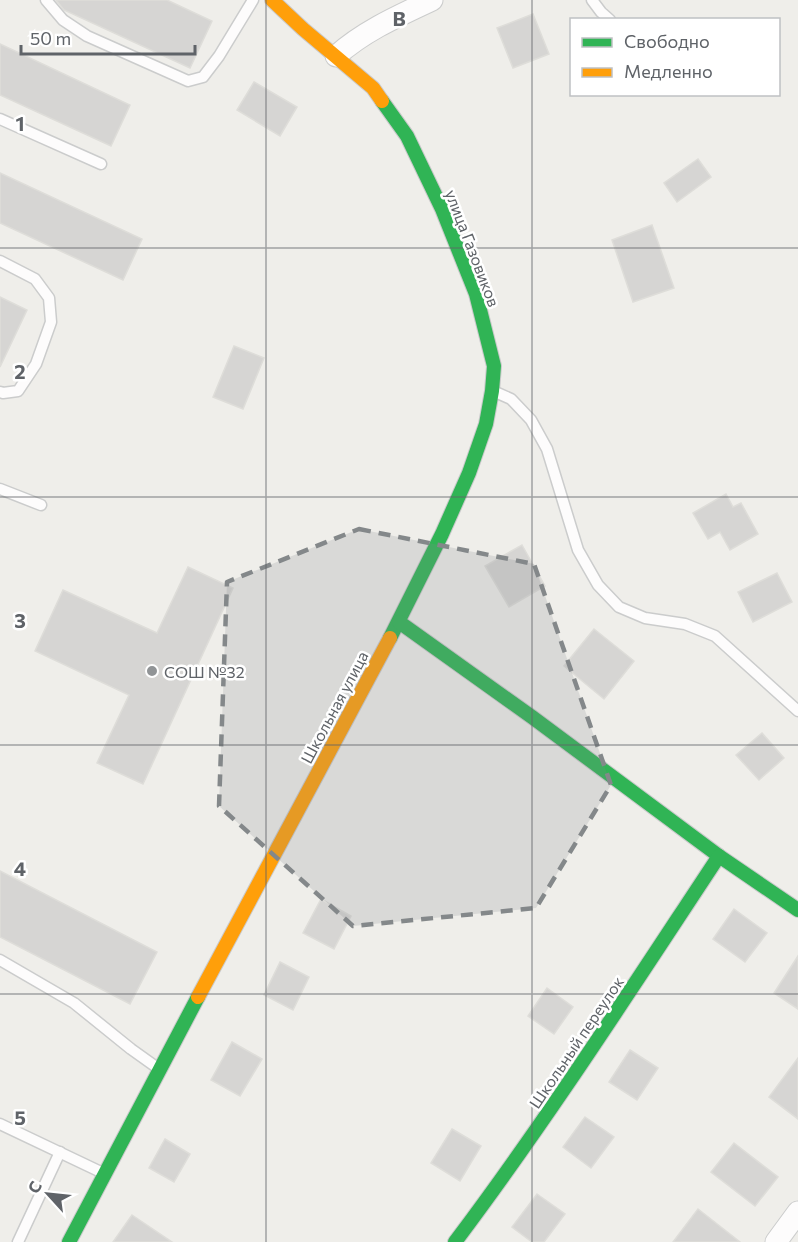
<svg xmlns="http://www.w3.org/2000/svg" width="798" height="1242" font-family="Commissioner,sans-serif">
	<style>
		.building { fill: #d6d5d3; stroke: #deddd9; stroke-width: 1.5 }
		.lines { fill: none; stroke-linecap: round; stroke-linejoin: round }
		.lane-casing { stroke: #cbcccc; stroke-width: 13 }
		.street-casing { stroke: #cbcccc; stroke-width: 23 }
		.fast-casing { stroke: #cacacb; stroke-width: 16 }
		.slow-casing { stroke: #cacacb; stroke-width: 16 }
		.lane { stroke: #fdfcfc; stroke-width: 10 }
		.street { stroke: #fdfcfc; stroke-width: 21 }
		.fast { stroke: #30b455; stroke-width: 14 }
		.slow { stroke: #ff9f0a; stroke-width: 14 }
		.marked { fill: #84888a; fill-opacity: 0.2; stroke: #84888a; stroke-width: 4.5; stroke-dasharray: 12 8; stroke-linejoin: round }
		.grid { fill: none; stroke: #5f6368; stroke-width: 1.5; stroke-opacity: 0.55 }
		.poi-dot { fill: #919496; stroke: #fff; stroke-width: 2 }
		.labels { text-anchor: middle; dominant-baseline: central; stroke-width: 5; stroke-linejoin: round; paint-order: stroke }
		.street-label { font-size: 16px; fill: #5f6368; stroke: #fff }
		.poi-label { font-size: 16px; fill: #5f6368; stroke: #fff; text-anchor: start }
		.grid-label { font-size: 20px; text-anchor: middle; font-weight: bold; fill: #5f6368; stroke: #fff; stroke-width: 5; stroke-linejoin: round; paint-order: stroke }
	</style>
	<rect width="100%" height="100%" fill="#efeeea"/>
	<!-- building -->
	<g class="building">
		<polygon points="56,0 167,0 212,21 190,68 64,10"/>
		<polygon points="533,14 549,54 513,68 497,28"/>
		<polygon points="0,44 130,105 111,146 0,95"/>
		<polygon points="254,82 297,107 280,136 237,110"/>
		<polygon points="698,159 711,177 677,202 664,183"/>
		<polygon points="0,173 142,239 123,280 0,223"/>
		<polygon points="652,225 674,288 633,302 612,240"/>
		<polygon points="0,297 27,310 0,367"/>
		<polygon points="234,346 264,358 243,409 213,397"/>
		<polygon points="726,494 733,507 741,503 758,534 730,550 720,532 708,539 693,513"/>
		<polygon points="522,545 545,586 509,607 485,566"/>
		<polygon points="188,567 233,588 143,784 97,763 129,695 35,651 63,590 157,633"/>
		<polygon points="777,573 792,602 753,622 738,592"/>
		<polygon points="594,629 634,661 604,699 564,666"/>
		<polygon points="762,733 784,758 759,780 736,755"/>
		<polygon points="0,871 157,952 130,1004 0,937"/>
		<polygon points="321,899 351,916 334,949 303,933"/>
		<polygon points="734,909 767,933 745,962 713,939"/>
		<polygon points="798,956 798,1009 774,993"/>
		<polygon points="280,962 309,977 293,1010 264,995"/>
		<polygon points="547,988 573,1007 554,1034 528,1016"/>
		<polygon points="232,1042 262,1059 240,1096 211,1080"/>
		<polygon points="630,1050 658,1068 637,1100 609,1082"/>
		<polygon points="798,1058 798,1119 769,1097"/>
		<polygon points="585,1117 614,1137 591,1168 563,1147"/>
		<polygon points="452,1129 481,1146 460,1181 431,1163"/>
		<polygon points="165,1139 190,1154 174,1182 149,1168"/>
		<polygon points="734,1143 778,1177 755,1206 711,1172"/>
		<polygon points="537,1194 565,1214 544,1242 532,1242 512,1227"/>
		<polygon points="698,1209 740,1242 673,1242"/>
		<polygon points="132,1215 172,1242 113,1242"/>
	</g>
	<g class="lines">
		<defs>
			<g id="lane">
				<polyline points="46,0 63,20 87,36 188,81 203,77 219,56 253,0"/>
				<polyline points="592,0 601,12 610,20"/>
				<polyline points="0,119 101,164"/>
				<polyline points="0,261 35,279 49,298 51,322 36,364 18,391 3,393 0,392"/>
				<polyline points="493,391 511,399 531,420 547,449 578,550 598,585 619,607 645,618 685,624 715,636 798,711"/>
				<polyline points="0,489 41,505"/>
				<polyline points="0,960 74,1003 131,1049 159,1069"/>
				<polyline points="0,1124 103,1173"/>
				<polyline points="18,1242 60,1152"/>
			</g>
			<g id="street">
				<path d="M 336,56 C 364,31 398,16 432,0"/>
				<polyline points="776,1242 798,1212"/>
			</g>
			<g id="fast">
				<polyline points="382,101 407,136 442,209 476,294 494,366 492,391 486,424 469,473 442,534 390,638"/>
				<polyline points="399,622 532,717 719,856 798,910"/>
				<polyline points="69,1242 198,997"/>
				<path d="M 455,1242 C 549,1117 633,986 719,856"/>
			</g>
			<g id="slow">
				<polyline points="272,0 303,29 373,88 382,101"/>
				<polyline points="198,997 390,638"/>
			</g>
		</defs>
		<!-- lane casing -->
		<use href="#lane" class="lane-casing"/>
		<!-- street casing -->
		<use href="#street" class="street-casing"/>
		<!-- fast casing -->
		<use href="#fast" class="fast-casing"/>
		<!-- slow casing -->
		<use href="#slow" class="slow-casing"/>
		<!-- lane -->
		<use href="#lane" class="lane"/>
		<!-- street -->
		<use href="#street" class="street"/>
		<!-- fast -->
		<use href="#fast" class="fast"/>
		<!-- slow -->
		<use href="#slow" class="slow"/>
	</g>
	<!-- marked area -->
	<path class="marked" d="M 359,529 L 534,564 L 611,785 L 536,908 L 353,926 L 219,806 L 227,582 Z"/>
	<!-- grid -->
	<path class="grid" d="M 266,0 L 266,1242M 532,0 L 532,1242M 0,248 L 798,248M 0,497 L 798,497M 0,745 L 798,745M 0,994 L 798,994"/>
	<!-- markers -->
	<circle class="poi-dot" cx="152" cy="671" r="6"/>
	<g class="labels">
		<!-- street labels -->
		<g class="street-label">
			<text transform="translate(473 248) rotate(69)">улица Газовиков</text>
			<text transform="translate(334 707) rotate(-62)">Школьная улица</text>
			<text transform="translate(576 1042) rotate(-56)">Школьный переулок</text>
		</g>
		<!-- poi labels -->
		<g class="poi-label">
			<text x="164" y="671">СОШ №32</text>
		</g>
	</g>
	<g class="grid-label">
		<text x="399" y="26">B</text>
		<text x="20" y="131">1</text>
		<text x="20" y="379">2</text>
		<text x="20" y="628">3</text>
		<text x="20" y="876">4</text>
		<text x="20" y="1125">5</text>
	</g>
	<!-- legend -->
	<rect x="570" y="18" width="210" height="78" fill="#ffffff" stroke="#bfc1c3" stroke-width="1.5"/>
	<rect x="582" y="38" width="30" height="9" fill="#30b455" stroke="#bfc1c3" stroke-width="1.5"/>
	<text x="624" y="48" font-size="18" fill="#5f6368">Свободно</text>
	<rect x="582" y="68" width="30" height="9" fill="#ff9f0a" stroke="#bfc1c3" stroke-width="1.5"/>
	<text x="624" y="78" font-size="18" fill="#5f6368">Медленно</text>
	<!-- north arrow -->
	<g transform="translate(48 1194) rotate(297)" stroke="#ffffff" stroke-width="4.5" paint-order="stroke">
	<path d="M0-4.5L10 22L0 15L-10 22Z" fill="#5f6368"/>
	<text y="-9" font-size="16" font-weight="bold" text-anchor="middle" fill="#5f6368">С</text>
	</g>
	<!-- scale -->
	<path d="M21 45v9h174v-9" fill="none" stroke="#5f6368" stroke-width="3"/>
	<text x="30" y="45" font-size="18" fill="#5f6368" stroke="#ffffff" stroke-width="4.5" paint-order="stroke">50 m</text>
</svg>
